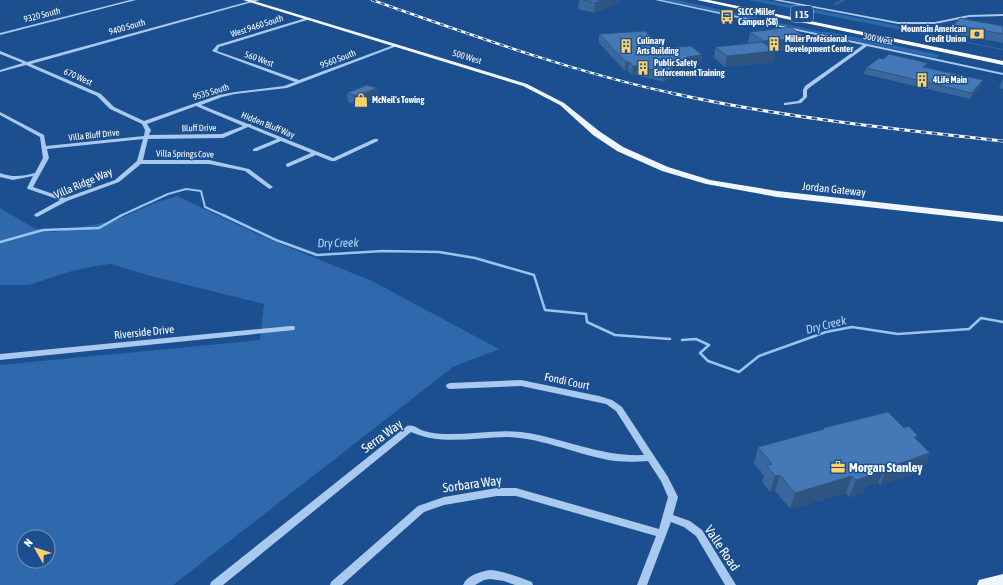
<svg xmlns="http://www.w3.org/2000/svg" width="1003" height="585" font-family="'Asap Condensed',sans-serif">
	<style>
		.green { fill: #2e69ad; fill-rule: evenodd }
		.lines { fill: none; stroke-linecap: round; stroke-linejoin: round }
		.stream-far1 { stroke: #9cc4f0; stroke-width: 2 }
		.stream { stroke: #9cc4f0; stroke-width: 2.5 }
		.canal { fill: #3c6290; fill-rule: evenodd }
		.minor { fill: #a9c9ee; fill-rule: evenodd }
		.major { fill: #f0f6ff; fill-rule: evenodd }
		.highway { fill: #fff; fill-rule: evenodd }
		.rail-far1-casing { stroke: #fff; stroke-width: 2.5 }
		.rail-casing { stroke: #fff; stroke-width: 3 }
		.rail-far1 { stroke: #1b4f8f; stroke-width: 1.5; stroke-dasharray: 4.5; stroke-linecap: butt }
		.rail { stroke: #1b4f8f; stroke-width: 2; stroke-dasharray: 5.5; stroke-linecap: butt }
		.wall { fill: #3a679d }
		.shaded-wall { fill: #305480 }
		.building { fill: #4478b7; stroke: #305480 }
		.labels { text-anchor: middle; dominant-baseline: central; stroke-width: 3; stroke-linejoin: round; paint-order: stroke }
		.far-poi-label { font-size: 9px; font-weight: bold; fill: #fff; stroke: #1b4f8f; text-anchor: start }
		.far-street-label { font-size: 9px; fill: #fff; stroke: #1b4f8f }
		.shield { fill: #1b4f8f; stroke: #bbcadd; stroke-width: 1 }
		.shield-label { font-size: 10px; font-weight: bold; fill: #fff }
		.street-label { font-size: 11px; fill: #fff; stroke: #1b4f8f }
		.water-label { font-size: 12px; font-style: italic; fill: #b5d3f5; stroke: #1b4f8f }
		.near-street-label { font-size: 13px; fill: #fff; stroke: #1b4f8f }
		.near-poi-label { font-size: 13px; font-weight: bold; fill: #fff; stroke: #1b4f8f; text-anchor: start }
	</style>
	<rect width="100%" height="100%" fill="#1b4f8f"/>
	<!-- green -->
	<g class="green">
		<polygon points="663,0 677,0 821,32 829,32 940,55 936,58"/>
		<polygon points="749,0 765,0 885,23 923,33 1003,49 1003,50"/>
		<path d="M 177,196 L 261,236 L 372,281 L 499,349 L 453,367 L 173,585 L 0,585 L 0,365 L 260,340 L 264,304 L 151,276 L 111,264 L 95,266 L 72,271 L 29,285 L 0,285 L 0,208 L 34,228 L 53,232 L 114,221 L 157,202 ZM 24,537 L 48,537 L 48,561 L 24,561 Z"/>
	</g>
	<g class="lines">
		<!-- stream-far1 -->
		<polyline class="stream-far1" points="120,216 168,194 186,189 201,191 205,207 225,216"/>
		<!-- stream -->
		<g class="stream">
			<polyline points="223,215 276,240 317,255 383,251 439,252 475,258 534,275 545,310 586,314 587,322 615,335 670,339"/>
			<polyline points="0,242 43,230 99,228 122,215"/>
			<polyline points="682,340 696,339 709,345 700,353 708,361 739,372 759,356 826,332 852,327 898,334 969,329 981,318 1003,322"/>
		</g>
		<!-- canal -->
		<polygon class="canal" points="840,0 846,0 837,5 833,4"/>
		<!-- minor -->
		<g class="minor">
			<polygon points="130,0 136,0 0,35 0,33"/>
			<path d="M 254,0 L 260,0 L 31,64 L 101,94 L 114,107 L 144,121 L 219,95 L 235,92 L 284,86 L 295,82 L 212,51 L 217,45 L 306,18 L 307,18 L 307,20 L 219,47 L 217,51 L 299,80 L 394,45 L 397,46 L 287,88 L 235,94 L 222,97 L 201,105 L 248,124 L 251,124 L 251,125 L 333,158 L 374,139 L 378,139 L 378,141 L 335,161 L 331,161 L 316,155 L 288,167 L 286,166 L 286,164 L 311,153 L 281,141 L 257,151 L 253,151 L 253,149 L 277,139 L 248,127 L 223,138 L 148,139 L 143,160 L 209,160 L 249,169 L 273,187 L 270,189 L 268,188 L 245,171 L 209,164 L 141,164 L 119,182 L 67,201 L 37,217 L 35,216 L 34,215 L 35,214 L 60,200 L 28,189 L 27,188 L 33,176 L 13,180 L 0,177 L 0,173 C 14,178 22,176 35,173 L 43,158 L 40,137 L 0,115 L 0,112 L 44,135 L 46,146 L 144,136 L 145,130 L 142,124 L 110,109 L 97,96 L 26,65 L 0,72 L 0,70 L 23,63 L 0,54 L 0,51 L 27,62 ZM 196,106 L 243,126 L 222,134 L 149,135 L 151,130 L 147,124 ZM 143,139 L 137,161 L 115,180 L 65,198 L 33,187 L 49,158 L 47,149 Z"/>
			<polygon points="655,0 662,0 1003,73 1003,75 867,46 809,88 807,90 807,97 801,103 786,105 784,105 784,103 798,101 803,97 803,90 805,86 863,45"/>
			<polygon points="773,0 781,0 898,22 935,22 969,15 1003,14 1003,16 969,17 935,24 898,24"/>
			<polygon points="291,326 294,326 295,328 294,330 0,360 0,354"/>
			<path d="M 521,380 L 599,396 L 612,400 L 622,407 L 668,477 L 678,497 L 673,515 L 690,521 L 702,530 L 736,585 L 725,585 L 696,536 L 684,527 L 671,522 L 647,585 L 637,585 L 656,536 L 516,496 L 497,496 L 444,505 L 424,512 L 342,585 L 330,585 L 331,582 L 418,506 L 444,497 L 497,488 L 516,488 L 659,529 L 668,497 L 661,481 L 648,461 C 637,462 626,462 615,461 C 579,456 544,438 507,437 C 475,437 442,446 411,432 L 223,585 L 210,585 L 211,582 L 407,426 C 413,424 418,429 424,431 C 431,433 438,434 445,434 C 473,435 500,428 528,433 C 567,440 604,457 644,455 L 616,411 L 606,404 L 521,386 L 450,389 L 447,388 L 446,386 L 447,384 L 450,383 Z"/>
			<path d="M 490,570 C 504,571 518,577 532,582 L 533,585 L 515,585 L 504,581 L 490,579 L 484,580 L 475,585 L 463,585 C 467,575 480,572 490,570 Z"/>
		</g>
		<!-- major -->
		<g class="major">
			<polygon points="243,0 251,0 527,84 564,103 599,131 623,147 668,167 710,180 777,191 1003,216 1003,222 777,197 706,184 662,171 617,151 593,135 560,105 523,86"/>
			<polygon points="1003,574 1003,585 977,585 979,580"/>
		</g>
		<!-- highway -->
		<polygon class="highway" points="697,0 709,0 1003,61 1003,65"/>
		<defs>
			<path id="rail-far1" d="M 372,0 C 472,35 572,72 676,94"/>
			<path id="rail" d="M 671,93 C 780,117 892,129 1003,141"/>
		</defs>
		<!-- rail-far1 casing -->
		<use href="#rail-far1" class="rail-far1-casing"/>
		<!-- rail casing -->
		<use href="#rail" class="rail-casing"/>
		<!-- rail-far1 -->
		<use href="#rail-far1" class="rail-far1"/>
		<!-- rail -->
		<use href="#rail" class="rail"/>
	</g>
	<!-- wall -->
	<g class="wall">
		<polygon points="579,0 620,0 620,2 594,13 578,9"/>
		<polygon points="954,25 1003,26 1003,43 951,33"/>
		<polygon points="750,32 805,48 775,51 773,62 725,67 714,58 715,47 750,44 748,42"/>
		<polygon points="599,34 663,48 702,55 701,64 687,66 664,82 636,75 632,75 628,71 625,71 599,43"/>
		<polygon points="866,68 926,68 983,80 981,86 970,99 864,74"/>
		<polygon points="1003,78 1003,89 999,88"/>
		<polygon points="377,88 378,97 358,105 348,102 347,93"/>
		<polygon points="823,428 917,440 930,453 923,470 880,485 878,483 865,487 863,493 849,497 846,493 790,509 775,491 770,492 762,482 764,476 754,464 758,447 822,430"/>
	</g>
	<!-- shaded-wall -->
	<g class="shaded-wall">
		<polygon points="601,0 620,0 620,2 594,13 595,3"/>
		<polygon points="807,38 805,48 761,52 763,41"/>
		<polygon points="776,51 773,62 725,67 727,56"/>
		<polygon points="702,55 701,64 687,66 664,82 665,73 688,57"/>
		<polygon points="626,62 629,62 628,71 625,71"/>
		<polygon points="928,63 926,68 923,67"/>
		<polygon points="633,66 637,66 636,75 632,75"/>
		<polygon points="983,80 981,86 970,99 972,93"/>
		<polygon points="377,88 378,97 358,105 357,96"/>
		<polygon points="918,436 912,452 914,437"/>
		<polygon points="930,453 923,470 880,485 887,468"/>
		<polygon points="885,467 878,483 865,487 863,493 849,497 856,480 865,472"/>
		<polygon points="780,475 775,491 770,492 775,476"/>
		<polygon points="852,476 846,493 790,509 795,493"/>
	</g>
	<!-- building -->
	<g class="building">
		<polygon points="583,0 601,0 595,3"/>
		<polygon points="960,18 1003,26 1003,34 954,25"/>
		<polygon points="790,27 807,38 763,41 750,32"/>
		<polygon points="645,31 663,48 691,46 702,55 688,57 665,73 637,66 633,66 629,62 626,62 599,34"/>
		<polygon points="762,42 776,51 727,56 715,47"/>
		<polygon points="889,54 928,63 923,67 983,80 972,93 866,68 879,58 884,59"/>
		<polygon points="367,85 377,88 357,96 347,93"/>
		<polygon points="888,412 904,428 909,426 918,436 914,437 930,453 887,468 885,467 865,472 869,476 856,480 852,476 795,493 780,475 775,476 767,466 772,464 758,447 824,429 823,428"/>
	</g>
	<!-- icons -->
	<defs>
		<symbol id="bus-bare" viewBox="-9 -9 18 18"><path d="M-5-6H5V4H4V6H2V4H-2V6H-4V4H-5ZM-3.5-4V0h7V-4ZM-3.5 1.2v1.5H-2V1.2ZM2 1.2v1.5H3.5V1.2Z" fill="#ffd166" stroke="#1b4f8f" stroke-width="2.5" paint-order="stroke"/></symbol>
		<symbol id="bank-bare" viewBox="-9 -9 18 18"><path d="M-6-4H6V4H-6ZM0-2.3a2.3 2.3 0 1 0 0 4.6a2.3 2.3 0 1 0 0-4.6Z" fill="#ffd166" stroke="#1b4f8f" stroke-width="2.5" paint-order="stroke"/></symbol>
		<symbol id="building-bare" viewBox="-9 -9 18 18"><path d="M-4-6H4V6H1V3H-1V6H-4ZM-2.5-4.3h1.7v1.8h-1.7ZM.8-4.3h1.7v1.8H.8ZM-2.5-1h1.7V.8h-1.7ZM.8-1h1.7V.8H.8Z" fill="#ffd166" stroke="#1b4f8f" stroke-width="2.5" paint-order="stroke"/></symbol>
		<symbol id="shop-bare" viewBox="-9 -9 18 18"><path d="M-5-2.5h2.3a2.7 3.5 0 0 1 5.4 0H5L5.5 6h-11ZM-1.5-2.5h3a1.5 2.3 0 0 0-3 0Z" fill="#ffd166" stroke="#1b4f8f" stroke-width="2.5" paint-order="stroke"/></symbol>
		<symbol id="office-bare" viewBox="-9 -9 18 18"><path d="M-6-3h4V-5.5h4V-3h4V5H-6ZM-1-4.5V-3h2v-1.5ZM-6 0V1H6V0Z" fill="#ffd166" stroke="#1b4f8f" stroke-width="2.5" paint-order="stroke"/></symbol>
	</defs>
	<g fill-rule="evenodd">
		<use href="#bus-bare" x="717" y="7" width="20" height="20"/>
		<use href="#bank-bare" x="967" y="24" width="20" height="20"/>
		<use href="#building-bare" x="764" y="34" width="20" height="20"/>
		<use href="#building-bare" x="616" y="36" width="20" height="20"/>
		<use href="#building-bare" x="633" y="58" width="20" height="20"/>
		<use href="#building-bare" x="912" y="70" width="20" height="20"/>
		<use href="#shop-bare" x="351" y="90" width="20" height="20"/>
		<use href="#office-bare" x="828" y="457" width="20" height="20"/>
	</g>
	<g class="labels">
		<!-- far-poi labels -->
		<g class="far-poi-label">
			<text x="738" y="12">SLCC-Miller<tspan x="738" dy="10">Campus (SB)</tspan></text>
			<text x="966" y="29" text-anchor="end">Mountain American<tspan x="966" dy="10">Credit Union</tspan></text>
			<text x="785" y="39">Miller Professional<tspan x="785" dy="10">Development Center</tspan></text>
			<text x="637" y="41">Culinary<tspan x="637" dy="10">Arts Building</tspan></text>
			<text x="654" y="63">Public Safety<tspan x="654" dy="10">Enforcement Training</tspan></text>
			<text x="933" y="80">4Life Main</text>
			<text x="372" y="100">McNeil's Towing</text>
		</g>
		<!-- far-street labels -->
		<g class="far-street-label">
			<text transform="translate(42 15) rotate(-14)">9320 South</text>
			<text transform="translate(257 26) rotate(-18)">West 9460 South</text>
			<text transform="translate(127 27) rotate(-16)">9400 South</text>
			<text transform="translate(878 39) rotate(12)">300 West</text>
			<text transform="translate(467 57) rotate(17)">500 West</text>
			<text transform="translate(259 59) rotate(20)">560 West</text>
			<text transform="translate(338 59) rotate(-21)">9560 South</text>
			<text transform="translate(78 77) rotate(24)">670 West</text>
			<text transform="translate(211 92) rotate(-17)">9535 South</text>
			<text transform="translate(268 125) rotate(22)">Hidden Bluff Way</text>
			<text transform="translate(199 128) rotate(-1)">Bluff Drive</text>
			<text transform="translate(94 135) rotate(-6)">Villa Bluff Drive</text>
			<text transform="translate(185 154) rotate(1)">Villa Springs Cove</text>
		</g>
		<!-- shield labels -->
		<rect class="shield" x="791" y="6" width="22" height="16" rx="3"/>
		<g class="shield-label">
			<text x="802" y="14">I 15</text>
		</g>
		<!-- street labels -->
		<g class="street-label">
			<text transform="translate(83 183) rotate(-23)">Villa Ridge Way</text>
			<text transform="translate(834 189) rotate(6)">Jordan Gateway</text>
			<text transform="translate(144 332) rotate(-6)">Riverside Drive</text>
			<text transform="translate(567 381) rotate(12)">Fondi Court</text>
		</g>
		<!-- water labels -->
		<g class="water-label">
			<text transform="translate(338 243) rotate(-1)">Dry Creek</text>
			<text transform="translate(826 325) rotate(-14)">Dry Creek</text>
		</g>
		<!-- near-street labels -->
		<g class="near-street-label">
			<text transform="translate(382 436) rotate(-36)">Serra Way</text>
			<text transform="translate(472 484) rotate(-8)">Sorbara Way</text>
			<text transform="translate(722 548) rotate(56)">Valle Road</text>
		</g>
		<!-- near-poi labels -->
		<g class="near-poi-label">
			<text x="849" y="467">Morgan Stanley</text>
		</g>
	</g>
	<!-- north arrow -->
	<g transform="translate(36 549) rotate(309)"><circle r="19" fill="#1b4f8f" stroke="#7695bc"/>
	<path d="M0-3L7 15L0 10L-7 15Z" fill="#ffd166"/>
	<text y="-6" font-size="11" font-weight="bold" text-anchor="middle" fill="#ffffff">N</text>
	</g>
</svg>
